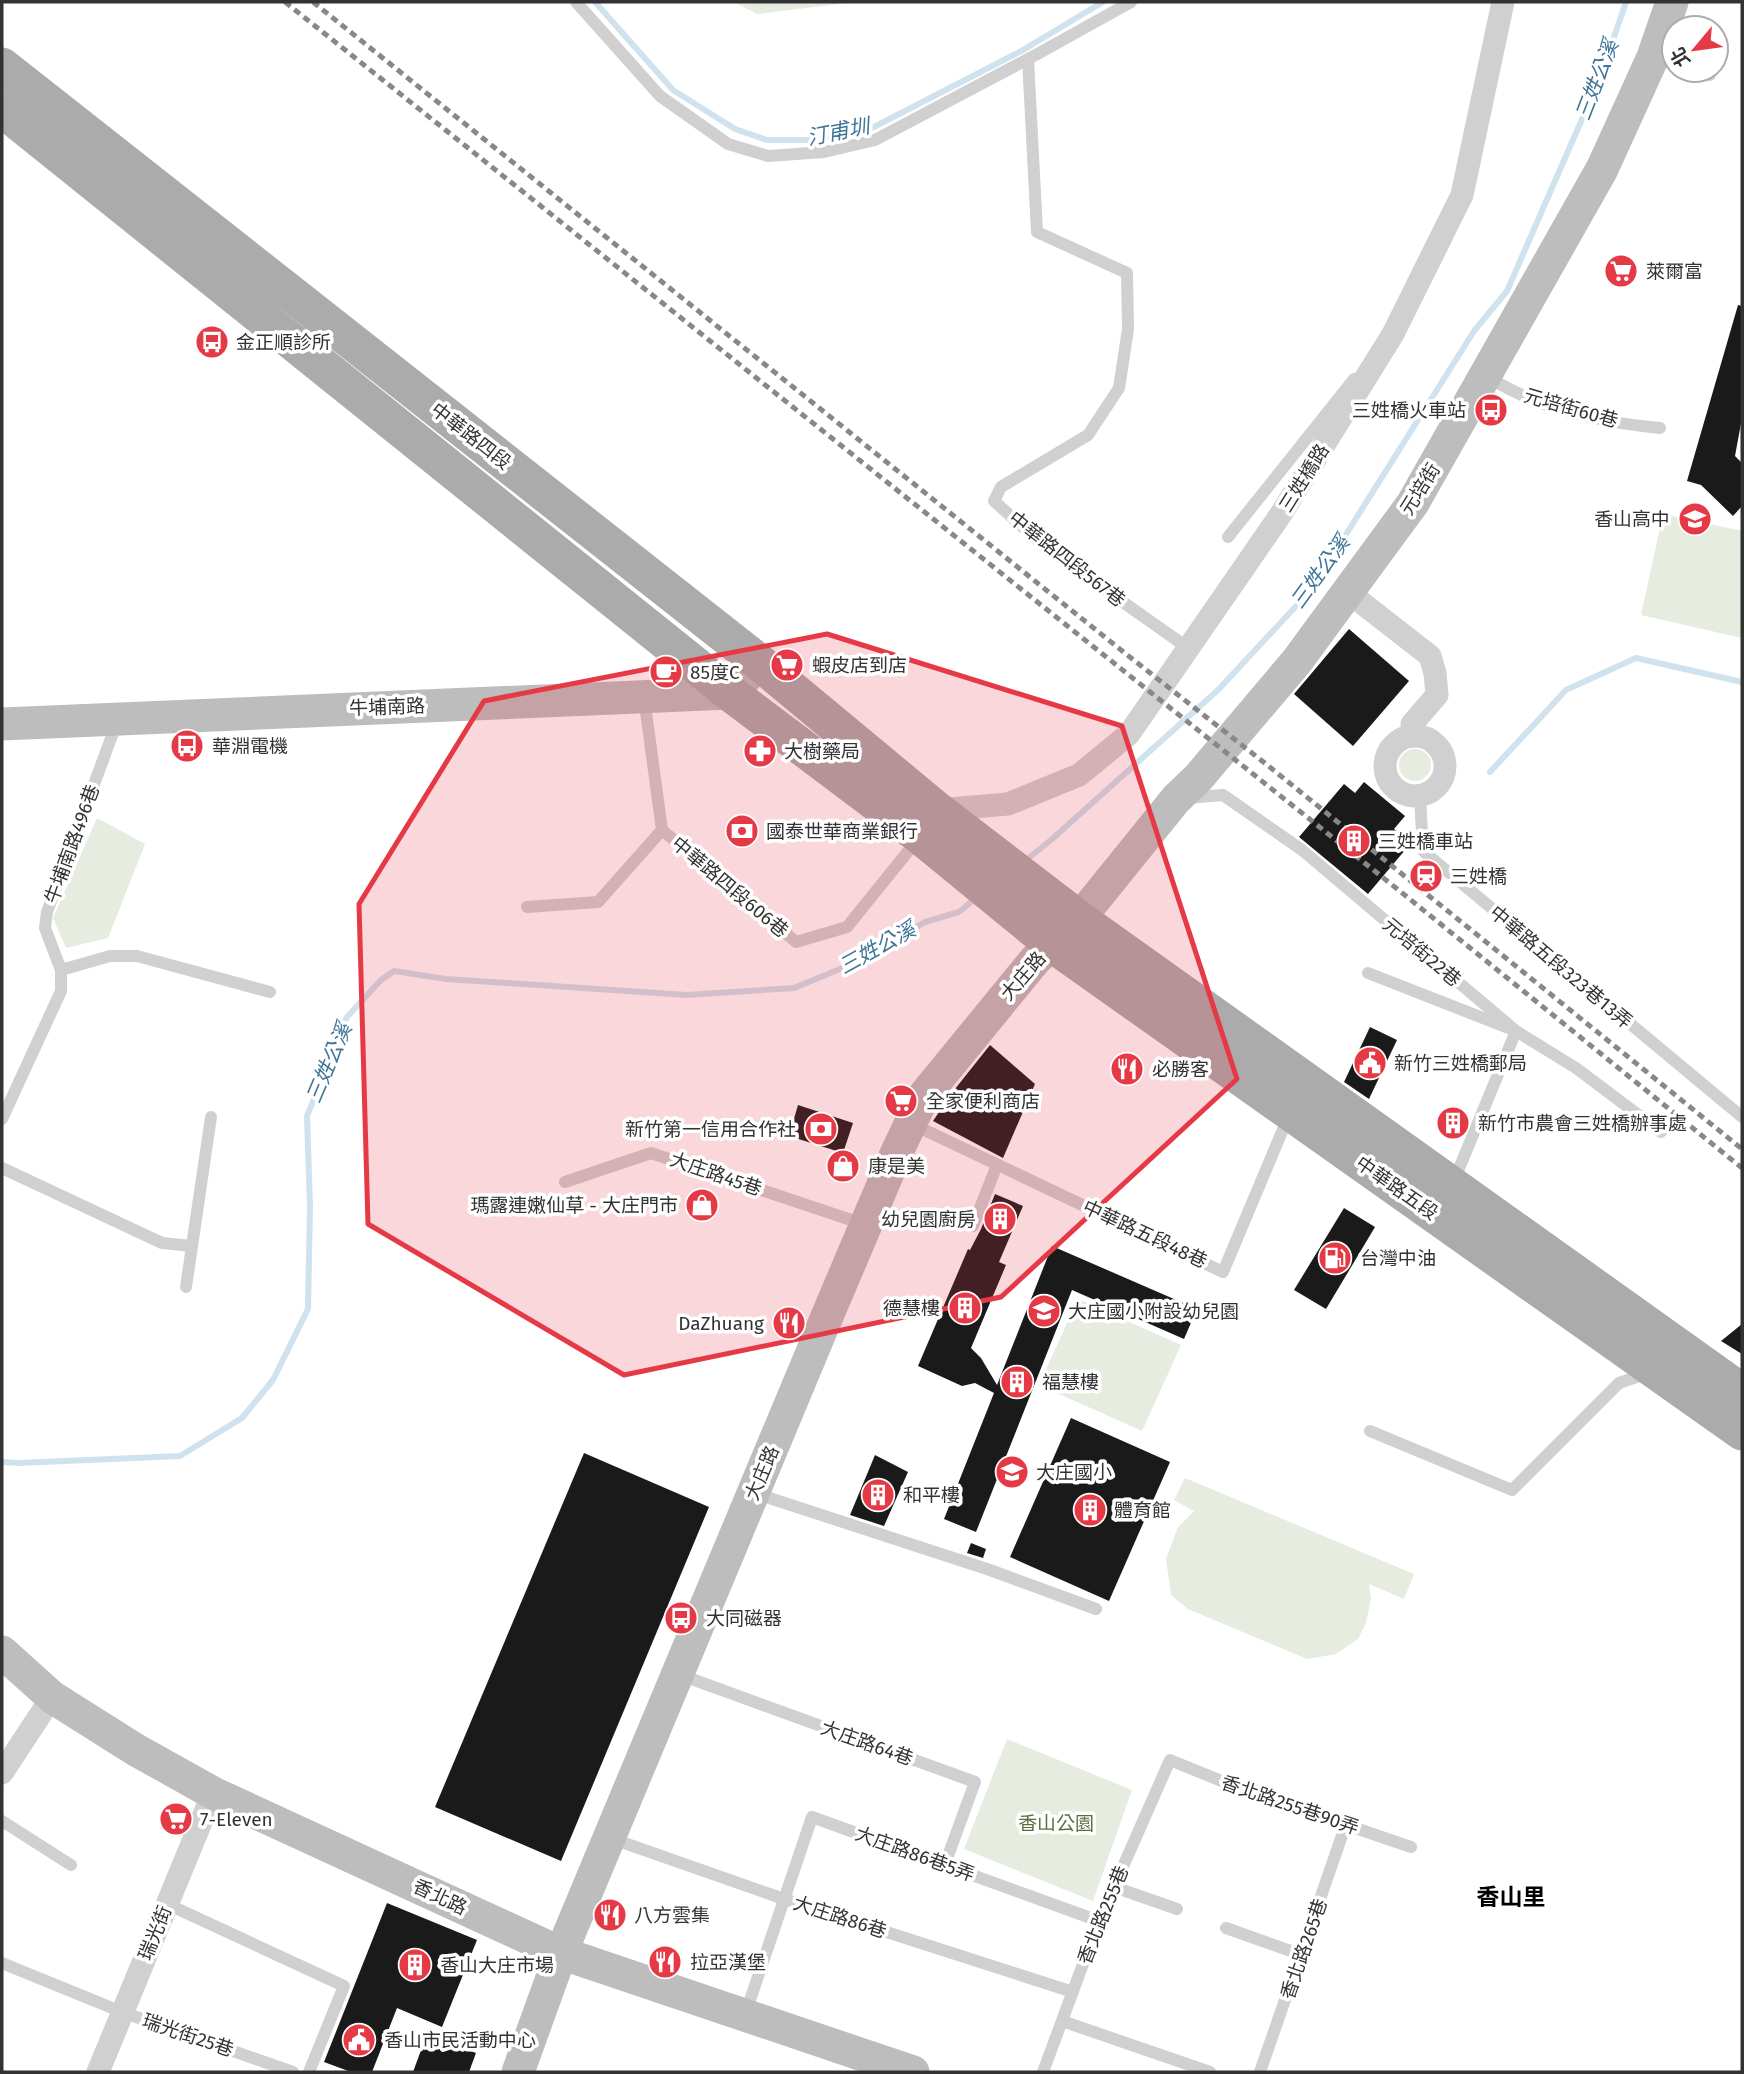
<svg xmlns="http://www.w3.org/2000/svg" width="1744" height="2074" font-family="'Fira Sans','Noto Sans TC',sans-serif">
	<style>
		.green { fill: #e6ecdf }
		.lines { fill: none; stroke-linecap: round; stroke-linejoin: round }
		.stream { stroke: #cfe2ee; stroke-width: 6 }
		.building { fill: #1a1a1a }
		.lane { stroke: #d0d0d0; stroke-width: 12 }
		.street { stroke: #d0d0d0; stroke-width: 23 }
		.secondary { stroke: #bdbdbd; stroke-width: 33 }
		.primary { stroke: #ababab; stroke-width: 37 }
		.rail { stroke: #888; stroke-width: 5; stroke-dasharray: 7 5; stroke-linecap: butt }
		.marked { fill: #e63946; fill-opacity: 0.2; stroke: #e63946; stroke-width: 5; stroke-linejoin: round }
		.labels { text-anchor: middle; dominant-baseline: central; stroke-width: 7; stroke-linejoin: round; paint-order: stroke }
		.poi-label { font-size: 19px; fill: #333; stroke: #fff; text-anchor: start }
		.street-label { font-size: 19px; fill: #333; stroke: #fff }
		.park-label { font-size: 19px; fill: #56703f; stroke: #fff }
		.water-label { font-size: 21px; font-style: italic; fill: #3f7597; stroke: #fff }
		.quarter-label { font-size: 23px; font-weight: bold; fill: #000; stroke: #fff }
	</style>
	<rect width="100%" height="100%" fill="#fff"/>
	<!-- green -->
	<g class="green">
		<polygon points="734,2 855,2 757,14"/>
		<polygon points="1663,514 1742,531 1742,638 1641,615"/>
		<circle cx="1415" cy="765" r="16"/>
		<polygon points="97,818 145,844 108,938 66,948 53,918"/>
		<polygon points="1078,1299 1181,1345 1142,1431 1039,1385"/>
		<polygon points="1185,1478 1414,1574 1404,1599 1369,1584 1371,1599 1366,1623 1358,1639 1336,1654 1307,1659 1188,1609 1171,1595 1166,1559 1178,1527 1194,1511 1174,1500"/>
		<polygon points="1007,1739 1132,1790 1093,1901 964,1849"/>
	</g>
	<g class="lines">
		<!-- stream -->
		<g class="stream">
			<polyline points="595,2 673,90 735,129 767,140 817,140 874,127 1023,50 1103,2"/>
			<polyline points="1490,772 1566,690 1636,658 1742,682"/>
			<polyline points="1025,861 1051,840 1218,690 1311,590 1474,331 1507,291 1600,78 1626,2"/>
			<polyline points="2,1462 19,1463 180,1456 242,1418 273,1380 308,1309 310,1206 307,1116 347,1017 381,980 394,971 446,979 687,995 794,988 857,962 925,922 959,912 977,897"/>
		</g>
	</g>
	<!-- building -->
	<g class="building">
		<polygon points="1738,305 1742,306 1742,418 1735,456 1742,463 1742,506 1733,516 1701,485 1687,481"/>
		<polygon points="1349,629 1409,681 1353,746 1294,694"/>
		<polygon points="1364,782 1405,816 1394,829 1411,843 1368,894 1299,837 1344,784 1355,793"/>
		<polygon points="1370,1027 1397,1040 1369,1099 1344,1082"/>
		<polygon points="990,1045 1035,1084 1003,1158 933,1121 951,1094"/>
		<polygon points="798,1105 853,1123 843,1153 789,1136"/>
		<polygon points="995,1194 1023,1206 999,1262 1006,1265 971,1348 981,1358 997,1385 1052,1246 1197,1309 1184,1339 1072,1290 976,1532 944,1519 994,1393 975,1383 962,1386 918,1366 968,1249 970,1250 981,1229"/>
		<polygon points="1344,1208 1375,1227 1326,1309 1294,1290"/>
		<polygon points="1742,1324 1742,1354 1721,1341"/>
		<polygon points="1071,1418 1170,1462 1109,1601 1010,1557"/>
		<polygon points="584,1453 709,1507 561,1861 435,1807"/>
		<polygon points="875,1455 908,1472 884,1526 850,1515"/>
		<polygon points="971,1543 986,1549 983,1558 967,1553"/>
		<polygon points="387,1903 477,1940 442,2027 397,2008 372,2072 351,2072 324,2062"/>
		<polygon points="427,2034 476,2053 469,2072 413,2072"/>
	</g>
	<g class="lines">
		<!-- lane -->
		<g class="lane">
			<polyline points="576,2 660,96 728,144 768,156 824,152 875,140 1032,57 1131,2"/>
			<polyline points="1654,57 1674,64"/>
			<polyline points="1028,59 1037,232 1127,273 1128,329 1119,388 1088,435 1001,487 994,501 1045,547 1188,648"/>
			<polyline points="1694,70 1710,75"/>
			<path d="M 1486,377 C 1501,384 1515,393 1531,399 C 1571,415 1617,424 1660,428"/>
			<polyline points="1228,537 1354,379"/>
			<polyline points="644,697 662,830"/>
			<polyline points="1420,796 1423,851 1742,1117"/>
			<polyline points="1187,798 1223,795 1302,850 1516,1031 1576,1068 1661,1132"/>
			<polyline points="527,907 598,902 662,830 796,942 847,927 918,839"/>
			<polyline points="61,970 110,956 137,956 270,992"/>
			<polyline points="1368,973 1516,1031 1453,1183"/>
			<polyline points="2,1119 61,991 61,970 45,928 47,912 117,722"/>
			<polyline points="912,1124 1223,1272 1289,1115"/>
			<polyline points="2,1168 162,1243 192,1246"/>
			<polyline points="565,1182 651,1153 866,1225"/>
			<polyline points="973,1226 997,1165"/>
			<polyline points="186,1287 211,1117"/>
			<polyline points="1370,1431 1512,1490 1619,1383 1648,1373"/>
			<polyline points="754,1493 990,1570 1096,1609"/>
			<polyline points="678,1674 975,1782 945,1864"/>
			<polyline points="2,1821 71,1865"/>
			<polyline points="610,1838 784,1899 1073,1992"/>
			<polyline points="1114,1887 1177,1909"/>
			<polyline points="167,1904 344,1986 309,2072"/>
			<polyline points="1226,1928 1302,1955"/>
			<polyline points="2,1963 122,2012 293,2072"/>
			<polyline points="745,2015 812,1817 1099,1921"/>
			<polyline points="1062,2021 1210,2072"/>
			<polyline points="1043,2072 1099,1921 1170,1760 1241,1789 1411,1847"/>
			<polyline points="1260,2072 1346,1824"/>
		</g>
		<!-- street -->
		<g class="street">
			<polyline points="1348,592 1430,656 1435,673 1437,695 1412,724 1413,736"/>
			<circle cx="1415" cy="766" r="30"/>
			<polyline points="937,810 1008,804 1079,775 1129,734 1281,514 1393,334 1462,195 1503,2"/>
			<polyline points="2,1773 52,1697"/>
			<polyline points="98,2072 213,1793"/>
		</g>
		<!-- secondary -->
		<g class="secondary">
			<polyline points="2,724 730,693 760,663"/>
			<polyline points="2,1652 52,1697 136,1750 213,1793 561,1953 913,2072"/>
			<polyline points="518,2072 561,1953 828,1314 896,1154 923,1097 1035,960 1079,919 1176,799 1198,778 1297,661 1413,503 1602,169 1653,57 1672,2"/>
		</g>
		<!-- primary -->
		<g class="primary">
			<polyline points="2,66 760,663 937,810 1079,919 1742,1392"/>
			<polyline points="2,109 730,693 920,836 1052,944 1742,1432"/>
		</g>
		<!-- rail -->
		<g class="rail">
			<polyline points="285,2 1401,892 1742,1168"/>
			<polyline points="313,2 1126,654 1266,764 1742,1149"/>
		</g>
	</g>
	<!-- marked area -->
	<path class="marked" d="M 827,634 L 1122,726 L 1237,1079 L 1001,1297 L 624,1375 L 368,1224 L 359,904 L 484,701 Z"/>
	<!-- icons -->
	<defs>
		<symbol id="supermarket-disc" viewBox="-11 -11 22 22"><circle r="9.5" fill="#e63946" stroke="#fff"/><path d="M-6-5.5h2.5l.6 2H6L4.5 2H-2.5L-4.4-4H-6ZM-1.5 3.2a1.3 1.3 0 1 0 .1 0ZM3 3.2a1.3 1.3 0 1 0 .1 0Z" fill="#fff"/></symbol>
		<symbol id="bus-disc" viewBox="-11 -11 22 22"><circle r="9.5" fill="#e63946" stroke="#fff"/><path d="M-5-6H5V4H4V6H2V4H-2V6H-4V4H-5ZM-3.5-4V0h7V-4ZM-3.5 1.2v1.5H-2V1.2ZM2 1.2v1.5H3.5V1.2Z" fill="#fff"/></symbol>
		<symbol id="school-disc" viewBox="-11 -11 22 22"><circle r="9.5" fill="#e63946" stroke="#fff"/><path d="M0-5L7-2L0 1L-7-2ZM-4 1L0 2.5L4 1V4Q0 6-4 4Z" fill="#fff"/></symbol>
		<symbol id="cafe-disc" viewBox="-11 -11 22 22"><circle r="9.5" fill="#e63946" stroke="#fff"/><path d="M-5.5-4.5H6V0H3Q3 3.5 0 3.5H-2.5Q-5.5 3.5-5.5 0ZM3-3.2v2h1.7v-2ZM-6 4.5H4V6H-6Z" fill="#fff"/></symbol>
		<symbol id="pharmacy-disc" viewBox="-11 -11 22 22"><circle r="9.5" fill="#e63946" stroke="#fff"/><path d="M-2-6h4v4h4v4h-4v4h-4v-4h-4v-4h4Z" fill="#fff"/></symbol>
		<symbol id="bank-disc" viewBox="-11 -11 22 22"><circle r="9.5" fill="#e63946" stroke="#fff"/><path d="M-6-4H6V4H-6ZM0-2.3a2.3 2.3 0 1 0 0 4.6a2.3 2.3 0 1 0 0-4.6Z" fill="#fff"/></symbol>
		<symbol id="building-disc" viewBox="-11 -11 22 22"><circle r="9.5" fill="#e63946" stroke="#fff"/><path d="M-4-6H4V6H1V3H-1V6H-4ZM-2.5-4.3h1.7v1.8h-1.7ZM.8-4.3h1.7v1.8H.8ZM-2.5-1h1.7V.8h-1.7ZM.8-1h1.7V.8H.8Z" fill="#fff"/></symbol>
		<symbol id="station-disc" viewBox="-11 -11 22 22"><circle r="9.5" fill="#e63946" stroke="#fff"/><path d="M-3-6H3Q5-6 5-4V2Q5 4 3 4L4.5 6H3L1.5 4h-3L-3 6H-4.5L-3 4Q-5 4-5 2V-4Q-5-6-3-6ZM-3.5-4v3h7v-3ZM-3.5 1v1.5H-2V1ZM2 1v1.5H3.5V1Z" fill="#fff"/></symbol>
		<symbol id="civic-disc" viewBox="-11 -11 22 22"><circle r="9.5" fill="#e63946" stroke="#fff"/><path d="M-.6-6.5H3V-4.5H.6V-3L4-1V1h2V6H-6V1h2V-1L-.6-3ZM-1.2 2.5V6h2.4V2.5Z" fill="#fff"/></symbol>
		<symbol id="restaurant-disc" viewBox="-11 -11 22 22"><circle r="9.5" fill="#e63946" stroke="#fff"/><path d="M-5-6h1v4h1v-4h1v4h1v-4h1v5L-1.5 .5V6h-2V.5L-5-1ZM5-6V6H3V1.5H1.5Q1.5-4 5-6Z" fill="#fff"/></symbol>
		<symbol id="shop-disc" viewBox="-11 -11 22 22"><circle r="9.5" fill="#e63946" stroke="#fff"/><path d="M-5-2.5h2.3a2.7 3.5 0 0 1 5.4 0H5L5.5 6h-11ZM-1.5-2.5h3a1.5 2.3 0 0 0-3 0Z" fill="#fff"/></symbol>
		<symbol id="fuel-disc" viewBox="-11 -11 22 22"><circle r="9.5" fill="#e63946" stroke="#fff"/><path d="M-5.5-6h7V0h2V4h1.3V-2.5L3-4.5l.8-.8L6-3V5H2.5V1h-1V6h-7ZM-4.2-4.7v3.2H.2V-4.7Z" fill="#fff"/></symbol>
	</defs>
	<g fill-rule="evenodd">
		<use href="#supermarket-disc" x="1602" y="252" width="38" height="38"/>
		<use href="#bus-disc" x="193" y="323" width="38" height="38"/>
		<use href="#bus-disc" x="1472" y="391" width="38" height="38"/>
		<use href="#school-disc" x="1676" y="500" width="38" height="38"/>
		<use href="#supermarket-disc" x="768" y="646" width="38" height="38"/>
		<use href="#cafe-disc" x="647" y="653" width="38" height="38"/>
		<use href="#bus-disc" x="168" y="727" width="38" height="38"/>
		<use href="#pharmacy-disc" x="741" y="732" width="38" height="38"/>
		<use href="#bank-disc" x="723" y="812" width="38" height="38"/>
		<use href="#building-disc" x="1335" y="822" width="38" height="38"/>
		<use href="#station-disc" x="1407" y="857" width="38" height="38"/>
		<use href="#civic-disc" x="1351" y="1044" width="38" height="38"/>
		<use href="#restaurant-disc" x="1108" y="1050" width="38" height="38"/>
		<use href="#supermarket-disc" x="882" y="1082" width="38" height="38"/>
		<use href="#building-disc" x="1434" y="1104" width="38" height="38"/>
		<use href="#bank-disc" x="802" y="1110" width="38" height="38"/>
		<use href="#shop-disc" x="824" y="1147" width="38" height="38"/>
		<use href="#shop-disc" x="683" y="1186" width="38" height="38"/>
		<use href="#building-disc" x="981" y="1200" width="38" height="38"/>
		<use href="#fuel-disc" x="1316" y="1239" width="38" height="38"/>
		<use href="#building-disc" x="946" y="1289" width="38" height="38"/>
		<use href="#school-disc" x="1025" y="1292" width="38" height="38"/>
		<use href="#restaurant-disc" x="770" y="1304" width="38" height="38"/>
		<use href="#building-disc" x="998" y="1363" width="38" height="38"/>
		<use href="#school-disc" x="993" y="1453" width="38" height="38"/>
		<use href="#building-disc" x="859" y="1476" width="38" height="38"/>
		<use href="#building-disc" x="1071" y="1491" width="38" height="38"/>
		<use href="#bus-disc" x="662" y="1599" width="38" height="38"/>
		<use href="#supermarket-disc" x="157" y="1800" width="38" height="38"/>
		<use href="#restaurant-disc" x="591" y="1896" width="38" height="38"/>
		<use href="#restaurant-disc" x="646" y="1943" width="38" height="38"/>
		<use href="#building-disc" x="396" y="1946" width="38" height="38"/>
		<use href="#civic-disc" x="340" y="2021" width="38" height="38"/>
	</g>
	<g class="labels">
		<!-- poi labels -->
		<g class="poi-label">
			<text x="1646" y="271">萊爾富</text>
			<text x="236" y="342">金正順診所</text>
			<text x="1466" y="410" text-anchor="end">三姓橋火車站</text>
			<text x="1670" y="519" text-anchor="end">香山高中</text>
			<text x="812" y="665">蝦皮店到店</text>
			<text x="690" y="672">85度C</text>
			<text x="212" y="746">華淵電機</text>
			<text x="784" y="751">大樹藥局</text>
			<text x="766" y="831">國泰世華商業銀行</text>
			<text x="1378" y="841">三姓橋車站</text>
			<text x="1450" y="876">三姓橋</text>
			<text x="1394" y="1063">新竹三姓橋郵局</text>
			<text x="1152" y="1069">必勝客</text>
			<text x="926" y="1101">全家便利商店</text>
			<text x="1478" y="1123">新竹市農會三姓橋辦事處</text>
			<text x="796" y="1129" text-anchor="end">新竹第一信用合作社</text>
			<text x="868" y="1166">康是美</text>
			<text x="678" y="1205" text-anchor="end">瑪露連嫩仙草 - 大庄門市</text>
			<text x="976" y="1219" text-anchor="end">幼兒園廚房</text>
			<text x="1360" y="1258">台灣中油</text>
			<text x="940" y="1308" text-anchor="end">德慧樓</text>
			<text x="1068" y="1311">大庄國小附設幼兒園</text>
			<text x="764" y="1323" text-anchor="end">DaZhuang</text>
			<text x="1042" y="1382">福慧樓</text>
			<text x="1036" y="1472">大庄國小</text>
			<text x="903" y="1495">和平樓</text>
			<text x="1114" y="1510">體育館</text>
			<text x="706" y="1618">大同磁器</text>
			<text x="200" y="1819">7-Eleven</text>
			<text x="634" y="1915">八方雲集</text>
			<text x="690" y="1962">拉亞漢堡</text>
			<text x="440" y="1965">香山大庄市場</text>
			<text x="384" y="2040">香山市民活動中心</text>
		</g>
		<!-- street labels -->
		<g class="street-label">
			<text transform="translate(1571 408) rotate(16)">元培街60巷</text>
			<text transform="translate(471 436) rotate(38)">中華路四段</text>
			<text transform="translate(1304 478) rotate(-58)">三姓橋路</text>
			<text transform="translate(1420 489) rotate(-58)">元培街</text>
			<text transform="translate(1067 559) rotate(38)">中華路四段567巷</text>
			<text transform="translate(387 707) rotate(-2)">牛埔南路</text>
			<text transform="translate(72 844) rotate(-70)">牛埔南路496巷</text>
			<text transform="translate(730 887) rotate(40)">中華路四段606巷</text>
			<text transform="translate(1422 952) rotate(40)">元培街22巷</text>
			<text transform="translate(1561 967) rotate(40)">中華路五段323巷13弄</text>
			<text transform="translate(1023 976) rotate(-49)">大庄路</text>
			<text transform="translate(716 1174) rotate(19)">大庄路45巷</text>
			<text transform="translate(1397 1188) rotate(35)">中華路五段</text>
			<text transform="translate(1145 1234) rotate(25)">中華路五段48巷</text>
			<text transform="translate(762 1473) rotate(-67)">大庄路</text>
			<text transform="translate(867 1743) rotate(20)">大庄路64巷</text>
			<text transform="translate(1290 1805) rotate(19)">香北路255巷90弄</text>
			<text transform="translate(915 1854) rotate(20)">大庄路86巷5弄</text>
			<text transform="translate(440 1897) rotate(25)">香北路</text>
			<text transform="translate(1103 1915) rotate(-68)">香北路255巷</text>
			<text transform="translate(840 1917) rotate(18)">大庄路86巷</text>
			<text transform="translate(155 1933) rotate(-68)">瑞光街</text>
			<text transform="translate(1304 1949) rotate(-71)">香北路265巷</text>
			<text transform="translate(188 2035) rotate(19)">瑞光街25巷</text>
		</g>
		<!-- park labels -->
		<g class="park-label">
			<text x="1056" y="1823">香山公園</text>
		</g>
		<!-- water labels -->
		<g class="water-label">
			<text transform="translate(1597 80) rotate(-69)">三姓公溪</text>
			<text transform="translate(838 132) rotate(-11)">汀甫圳</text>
			<text transform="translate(1320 572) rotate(-54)">三姓公溪</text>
			<text transform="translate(877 948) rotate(-29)">三姓公溪</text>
			<text transform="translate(329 1063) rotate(-67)">三姓公溪</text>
		</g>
		<!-- quarter labels -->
		<g class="quarter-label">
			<text x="1511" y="1897">香山里</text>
		</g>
	</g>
	<!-- border -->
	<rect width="1744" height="2074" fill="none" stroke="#333333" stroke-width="7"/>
	<!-- north arrow -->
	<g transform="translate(1695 49) rotate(241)"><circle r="33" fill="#ffffff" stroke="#adadad" stroke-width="2"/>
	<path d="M0-5L12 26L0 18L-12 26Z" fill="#e63946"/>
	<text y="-10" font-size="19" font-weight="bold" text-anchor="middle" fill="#333333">北</text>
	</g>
</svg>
